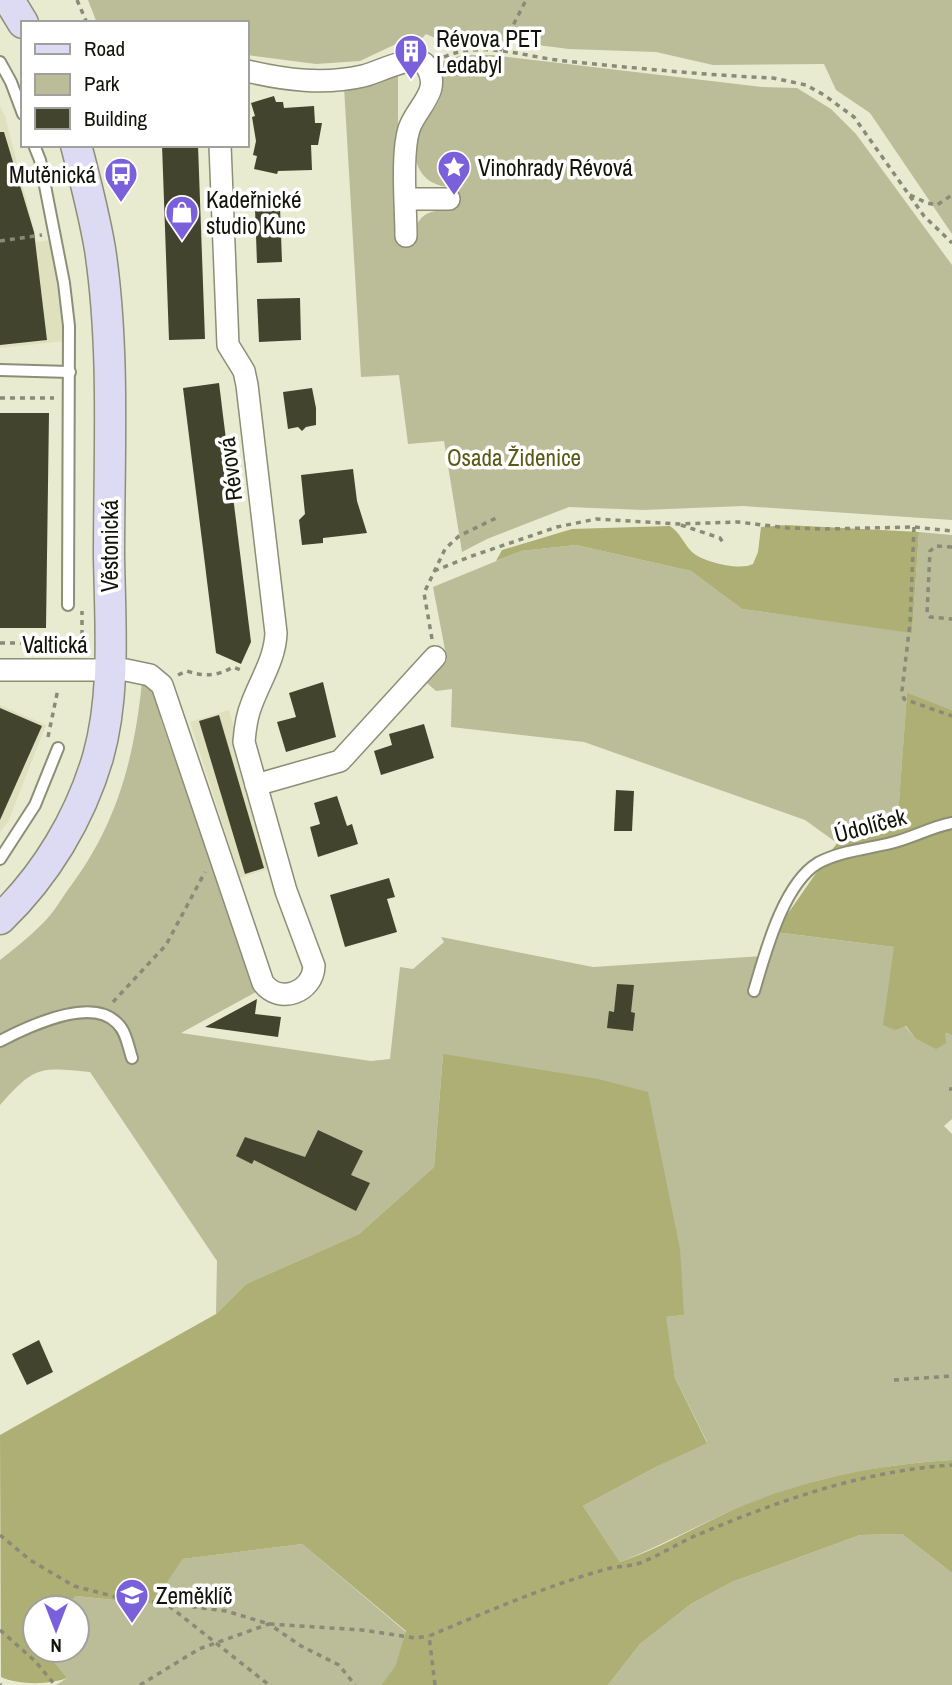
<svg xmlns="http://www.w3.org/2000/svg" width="952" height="1685" font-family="'Archivo Narrow',sans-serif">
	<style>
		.built { fill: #dee0be }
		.green { fill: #bbbc98 }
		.forest { fill: #adaf74 }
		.building { fill: #43442e }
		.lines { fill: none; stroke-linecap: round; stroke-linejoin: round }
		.lane-casing { stroke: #8d8e76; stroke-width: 14 }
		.street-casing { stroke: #8d8e76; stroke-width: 24 }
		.secondary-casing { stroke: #8d8e76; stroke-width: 33 }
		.path { stroke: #898a77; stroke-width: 3.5; stroke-dasharray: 5 5; stroke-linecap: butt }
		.lane { stroke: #fff; stroke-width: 10 }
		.street { stroke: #fff; stroke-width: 21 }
		.secondary { stroke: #dddaf3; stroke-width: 30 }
		.labels { text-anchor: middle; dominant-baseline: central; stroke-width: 7; stroke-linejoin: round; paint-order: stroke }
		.poi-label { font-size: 23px; fill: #12130a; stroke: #fff; text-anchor: start }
		.park-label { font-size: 23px; fill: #5a5a16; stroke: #fff }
		.street-label { font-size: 23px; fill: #12130a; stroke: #fff }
	</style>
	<rect width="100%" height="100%" fill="#e9ebd0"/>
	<!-- built -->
	<g class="built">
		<polygon points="0,107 5,116 37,242 51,240 60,291 65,341 0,348"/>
		<polygon points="0,705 46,725 8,822 0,832"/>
		<polygon points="229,710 274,867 240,878 190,722"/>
	</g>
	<!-- green -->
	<g class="green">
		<path d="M 88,0 L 952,0 L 952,234 L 870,113 L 836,90 L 824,64 L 713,65 L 656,52 L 569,49 L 482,38 L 462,39 L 449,44 L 426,34 C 416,45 410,50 396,44 L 360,61 L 316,64 L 247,55 L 247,23 L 97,23 Z"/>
		<path d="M 462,55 L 492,55 L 762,87 L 797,88 L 831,109 L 856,134 L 952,265 L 952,520 L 743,506 L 643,510 L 569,507 L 487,539 L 462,552 L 444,441 L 408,444 L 399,375 L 361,377 L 344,87 L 398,72 L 398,239 L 413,232 C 422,210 434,210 456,209 L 457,187 C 450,187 442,187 436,184 C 413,175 411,147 421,128 C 426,116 438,108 441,95 C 444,84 442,73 438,63 Z"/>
		<polygon points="919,532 952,535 952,710 907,694 897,830 837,843 805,820 584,742 451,727 452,689 436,691 427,683 447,660 433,587 521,551 576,545 691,571 742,609 912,632"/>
		<path d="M 142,682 L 156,688 L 161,720 L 256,992 L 181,1033 L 371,1061 L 390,1059 L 400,967 L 413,969 L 444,942 L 441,937 L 593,967 L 763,956 L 775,932 L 894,947 L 901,1027 L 905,1026 L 915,1038 L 944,1039 L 945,1034 L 948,1033 L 952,1036 L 952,1119 L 944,1126 L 952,1134 L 952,1460 C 883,1464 812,1478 748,1504 C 704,1521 664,1545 620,1562 L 583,1506 L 656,1467 L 707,1442 L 675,1378 L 665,1317 L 684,1315 L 443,1054 L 434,1167 L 359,1234 L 246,1284 L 216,1314 L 217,1261 L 90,1072 C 39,1067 35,1066 0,1105 L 0,960 C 14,949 28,938 41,925 C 51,916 59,903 67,891 C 116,827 134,761 142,682 Z"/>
		<polygon points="902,1534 952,1573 952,1685 608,1685 640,1644 691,1604 732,1582 860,1535"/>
		<polygon points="302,1544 406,1632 395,1668 381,1685 56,1685 67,1678 45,1650 77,1650 77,1608 64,1608 76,1596 151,1604 183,1559"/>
	</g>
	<!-- forest -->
	<g class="forest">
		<path d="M 786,525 L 919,532 L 912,633 L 742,609 L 691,571 L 576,545 L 521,551 L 496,561 L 502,550 L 572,529 L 670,526 C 680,533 683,542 691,551 C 701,562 740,571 753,564 L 758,552 L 761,527 Z"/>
		<polygon points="907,693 952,710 952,1036 948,1033 945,1034 946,1043 936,1049 915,1038 906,1026 895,1030 883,1025 894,947 775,932 837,843 897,829"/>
		<path d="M 443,1054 L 598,1079 L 648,1092 L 680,1249 L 684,1315 L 666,1317 L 675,1378 L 707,1443 L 656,1467 L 583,1506 L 620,1562 C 665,1547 704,1521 747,1504 C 811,1478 883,1464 952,1460 L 952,1573 L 902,1534 L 860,1535 L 732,1582 L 691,1604 L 640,1644 L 608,1685 L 381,1685 L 395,1667 L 406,1631 L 302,1544 L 183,1559 L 152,1604 L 76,1596 L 64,1608 L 35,1608 L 35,1650 L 45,1650 L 67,1678 C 49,1685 18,1685 1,1677 L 0,1435 L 216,1314 L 246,1284 L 359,1234 L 434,1167 Z"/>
	</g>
	<!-- building -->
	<g class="building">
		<polygon points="274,96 276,102 283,102 284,108 314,106 315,123 322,123 318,145 311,145 312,170 278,171 277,174 254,169 257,156 253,155 256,141 252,117 255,116 251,103"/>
		<polygon points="0,132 4,132 34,232 47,340 0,345"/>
		<polygon points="162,145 198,145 205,339 169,340"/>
		<polygon points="280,207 282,262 257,263 255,208"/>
		<polygon points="300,298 301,340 259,342 257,299"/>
		<polygon points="219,383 251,642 241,664 216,653 183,388"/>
		<polygon points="312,388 316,408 316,425 306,427 302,431 298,427 288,429 283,392"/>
		<polygon points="0,413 49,413 46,628 0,628"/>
		<polygon points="353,469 357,501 367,533 323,538 323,543 302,545 299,520 305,514 301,475"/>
		<polygon points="323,682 336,737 286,752 277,722 296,717 289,693"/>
		<polygon points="0,708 42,726 0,820"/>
		<polygon points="219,715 264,868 245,874 199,721"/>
		<polygon points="424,724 434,758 381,775 374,751 392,745 389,734"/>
		<polygon points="616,790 634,791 632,831 614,831"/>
		<polygon points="337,796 347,826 352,824 358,844 318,857 310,827 320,824 314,803"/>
		<polygon points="389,878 395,897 387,899 397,932 345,947 330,895"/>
		<polygon points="617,984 634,985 631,1012 635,1013 633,1031 607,1028 609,1011 614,1012"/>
		<polygon points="257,999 255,1014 281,1017 278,1037 205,1027"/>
		<polygon points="318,1130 363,1151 351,1175 370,1183 356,1211 254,1160 252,1164 236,1156 245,1137 305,1157"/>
		<polygon points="39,1340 53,1372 27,1385 12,1354"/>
	</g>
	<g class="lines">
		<defs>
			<g id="lane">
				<polyline points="0,62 11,82 23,114"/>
				<polyline points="34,145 40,160 64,283 69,326 68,605"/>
				<polyline points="0,370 70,372"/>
				<polyline points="0,859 35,805 58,748"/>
				<path d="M 754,991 C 765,954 783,884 818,863 C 840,851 867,849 891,843 C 912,838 931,827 952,823"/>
				<path d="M 0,1041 C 27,1027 91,996 117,1023 C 126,1031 128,1046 132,1058"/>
			</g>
			<g id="street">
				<path d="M 247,71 C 285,80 324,85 363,76 C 378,73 418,50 427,67 C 442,92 416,107 409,129 C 401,154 406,209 406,236"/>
				<polyline points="406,199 449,199"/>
				<path d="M 0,670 L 126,670 L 150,675 L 162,685 L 263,983 C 280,1005 313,992 314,966 L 286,891 L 244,742 C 245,728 247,715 252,703 C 261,679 275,659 276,633 L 247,385 L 244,371 L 228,345 L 220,145"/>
				<polyline points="256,785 340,761 435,657"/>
			</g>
			<g id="secondary">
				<polyline points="9,0 23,23"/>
				<path d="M 0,919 C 46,875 80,818 98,757 C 116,693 110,623 109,556 C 109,455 115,349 100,249 C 94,214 85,179 76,145"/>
			</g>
		</defs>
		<!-- lane casing -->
		<use href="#lane" class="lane-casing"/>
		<!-- street casing -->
		<use href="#street" class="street-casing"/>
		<!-- secondary casing -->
		<use href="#secondary" class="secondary-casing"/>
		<!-- path -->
		<g class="path">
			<polyline points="77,0 87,23"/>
			<polyline points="500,51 526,0"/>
			<path d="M 444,57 C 483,40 524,57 565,61 C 634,68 704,75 773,78 L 806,85 L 824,95 L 854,117 L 924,216 L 952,243"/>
			<polyline points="910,195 927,203 937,205 952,195"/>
			<polyline points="0,241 42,235"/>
			<polyline points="0,398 54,398"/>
			<polyline points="681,525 720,538 724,544"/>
			<polyline points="914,527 910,623 902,691 904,699 952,716"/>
			<polyline points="952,547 936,546 930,551 927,614 930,617 952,619"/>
			<polyline points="434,571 469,557 557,527 596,519 679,524 738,522 788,528 824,529 914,527 952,531"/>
			<polyline points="432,639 424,593 445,549 459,536 496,518"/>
			<polyline points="0,643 82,643 82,611"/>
			<path d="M 178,675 L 187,671 C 204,677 218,676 233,667 L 243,671"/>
			<polyline points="48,737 58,689"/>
			<polyline points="113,1002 166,945 205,872"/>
			<polyline points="949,1089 952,1089"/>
			<polyline points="894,1380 952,1376"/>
			<polyline points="0,1535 30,1560 74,1586 116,1597 226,1611 269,1624 362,1630 416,1638 429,1636"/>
			<polyline points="169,1606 269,1685"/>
			<polyline points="0,1630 35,1661 55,1685"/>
			<polyline points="0,1684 1,1685"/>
			<polyline points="140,1685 199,1649 269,1624 301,1646 339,1665 355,1685"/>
			<path d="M 435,1685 L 429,1636 C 486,1612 544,1587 603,1570 C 615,1566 628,1567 640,1563 C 661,1555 681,1541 702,1533 C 783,1499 864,1471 952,1465"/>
		</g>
		<!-- lane -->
		<use href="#lane" class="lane"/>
		<!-- street -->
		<use href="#street" class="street"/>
		<!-- secondary -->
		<use href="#secondary" class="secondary"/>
	</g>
	<!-- icons -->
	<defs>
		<symbol id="building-pin" viewBox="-11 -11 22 30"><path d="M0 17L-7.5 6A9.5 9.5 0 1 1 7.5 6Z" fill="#7a60db" stroke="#fff"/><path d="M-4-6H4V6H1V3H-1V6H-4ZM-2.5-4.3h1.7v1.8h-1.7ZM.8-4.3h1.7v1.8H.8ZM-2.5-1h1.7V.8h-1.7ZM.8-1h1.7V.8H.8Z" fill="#fff"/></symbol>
		<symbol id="sight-pin" viewBox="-11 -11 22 30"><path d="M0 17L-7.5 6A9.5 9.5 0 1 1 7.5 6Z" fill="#7a60db" stroke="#fff"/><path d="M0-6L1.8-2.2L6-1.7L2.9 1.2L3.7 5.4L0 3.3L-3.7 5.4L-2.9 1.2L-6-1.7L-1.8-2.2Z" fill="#fff"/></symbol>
		<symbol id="bus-pin" viewBox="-11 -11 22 30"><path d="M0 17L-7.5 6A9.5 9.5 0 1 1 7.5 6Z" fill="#7a60db" stroke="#fff"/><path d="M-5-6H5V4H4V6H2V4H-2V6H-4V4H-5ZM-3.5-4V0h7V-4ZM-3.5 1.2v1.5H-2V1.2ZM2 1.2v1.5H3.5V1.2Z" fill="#fff"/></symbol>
		<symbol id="shop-pin" viewBox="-11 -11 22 30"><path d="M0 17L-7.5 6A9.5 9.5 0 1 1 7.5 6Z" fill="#7a60db" stroke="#fff"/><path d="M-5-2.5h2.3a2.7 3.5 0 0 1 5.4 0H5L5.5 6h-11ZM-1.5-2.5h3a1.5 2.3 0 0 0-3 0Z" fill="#fff"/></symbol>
		<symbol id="school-pin" viewBox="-11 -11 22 30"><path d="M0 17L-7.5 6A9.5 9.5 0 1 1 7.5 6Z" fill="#7a60db" stroke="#fff"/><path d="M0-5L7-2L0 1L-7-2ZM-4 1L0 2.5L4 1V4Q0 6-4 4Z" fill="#fff"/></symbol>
	</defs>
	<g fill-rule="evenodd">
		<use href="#building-pin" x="392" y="32" width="38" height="52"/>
		<use href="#sight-pin" x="435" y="148" width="38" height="52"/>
		<use href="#bus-pin" x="102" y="155" width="38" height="52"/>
		<use href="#shop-pin" x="163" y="193" width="38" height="52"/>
		<use href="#school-pin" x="113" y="1576" width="38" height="52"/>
	</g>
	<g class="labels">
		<!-- poi labels -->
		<g class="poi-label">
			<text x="436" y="38">Révova PET<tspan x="436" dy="26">Ledabyl</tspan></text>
			<text x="478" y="167">Vinohrady Révová</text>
			<text x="96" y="174" text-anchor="end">Mutěnická</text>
			<text x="206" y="199">Kadeřnické<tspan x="206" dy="26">studio Kunc</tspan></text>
			<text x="156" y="1595">Zeměklíč</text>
		</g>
		<!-- park labels -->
		<g class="park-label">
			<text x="514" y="457">Osada Židenice</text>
		</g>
		<!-- street labels -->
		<g class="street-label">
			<text transform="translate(230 469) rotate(-97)">Révová</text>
			<text transform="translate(109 546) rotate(-90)">Věstonická</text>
			<text x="55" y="644">Valtická</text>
			<text transform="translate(870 825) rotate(-15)">Údolíček</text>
		</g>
	</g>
	<!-- legend -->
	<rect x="21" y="21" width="228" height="126" fill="#ffffff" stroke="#a0a19d" stroke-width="2"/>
	<rect x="35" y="44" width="35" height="10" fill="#dddaf3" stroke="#a0a19d" stroke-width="2"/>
	<text x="84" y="56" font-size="21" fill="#12130a">Road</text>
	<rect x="35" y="74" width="35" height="21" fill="#bbbc98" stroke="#a0a19d" stroke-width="2"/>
	<text x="84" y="91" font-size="21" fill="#12130a">Park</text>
	<rect x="35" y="108" width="35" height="21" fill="#43442e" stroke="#a0a19d" stroke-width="2"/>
	<text x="84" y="126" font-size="21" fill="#12130a">Building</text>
	<!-- north arrow -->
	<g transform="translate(56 1629) rotate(180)"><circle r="33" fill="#ffffff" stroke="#a0a19d" stroke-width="2"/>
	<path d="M0-5L12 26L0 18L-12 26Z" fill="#7a60db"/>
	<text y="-10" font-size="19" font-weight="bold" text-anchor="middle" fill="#12130a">N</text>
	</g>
</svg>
